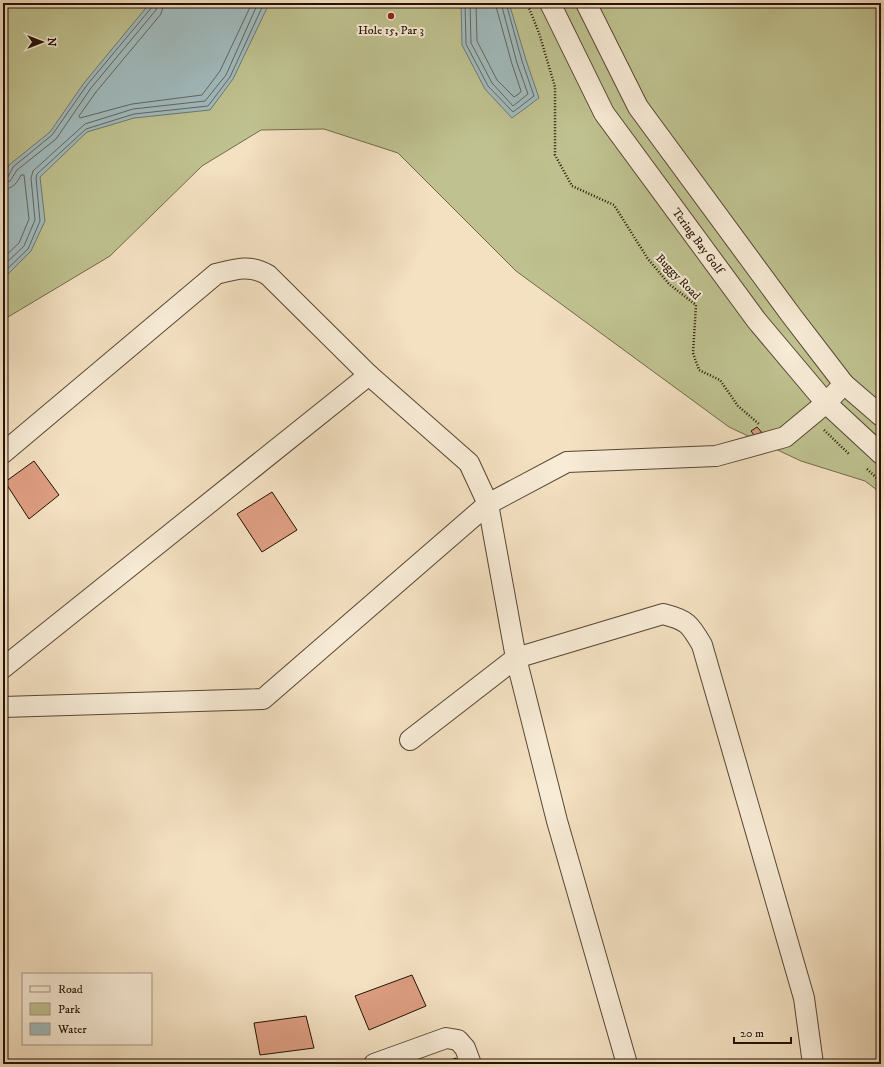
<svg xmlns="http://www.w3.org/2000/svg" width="884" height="1067" font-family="'IM FELL DW Pica',serif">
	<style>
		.green { fill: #bfc290; stroke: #726a4a }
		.water { fill: #a1bbbe; stroke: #6f7773 }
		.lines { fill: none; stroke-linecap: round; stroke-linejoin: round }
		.shore { stroke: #626660; stroke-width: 1 }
		.building { fill: #de9e82; stroke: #241203 }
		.minor-casing { stroke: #584633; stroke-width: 22 }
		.path { stroke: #241203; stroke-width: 2.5; stroke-dasharray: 1 2; stroke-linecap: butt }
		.minor { stroke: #f8ecd7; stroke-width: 20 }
		.poi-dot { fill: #8f2418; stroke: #f8ecd7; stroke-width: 1.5 }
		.labels { text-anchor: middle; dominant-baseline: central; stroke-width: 4; stroke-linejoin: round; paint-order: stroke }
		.poi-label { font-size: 12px; fill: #241203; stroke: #f8ecd7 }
		.street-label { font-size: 12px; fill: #241203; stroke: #f8ecd7 }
	</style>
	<rect width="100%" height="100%" fill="#f4e1c2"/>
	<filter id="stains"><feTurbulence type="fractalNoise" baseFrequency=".005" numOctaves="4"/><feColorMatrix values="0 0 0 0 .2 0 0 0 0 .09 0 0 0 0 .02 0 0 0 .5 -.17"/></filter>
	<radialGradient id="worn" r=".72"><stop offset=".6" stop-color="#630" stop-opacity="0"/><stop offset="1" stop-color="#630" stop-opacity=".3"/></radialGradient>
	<!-- green -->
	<polygon class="green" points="3,3 881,3 881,493 865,481 801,461 729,427 516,271 398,153 324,129 261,130 202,166 110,256 3,320"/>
	<!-- water -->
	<g class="water">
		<polygon points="150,3 268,3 267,8 233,79 210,110 134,118 87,132 40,177 45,221 31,251 3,279 3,178 9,165 50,132 84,83"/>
		<polygon points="461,3 509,3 526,60 539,98 512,118 485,89 462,45"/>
	</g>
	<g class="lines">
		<!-- shore -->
		<g class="shore">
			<polyline points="164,3 161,14 96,92 79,116 80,118 132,104 202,95 220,71 252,3"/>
			<polyline points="465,3 466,44 488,86 513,112 534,96 522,61 506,3"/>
			<polyline points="470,3 471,43 492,83 513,106 528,94 517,63 501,3"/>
			<polyline points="476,3 477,41 497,80 514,97 520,93 521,91 512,64 495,3"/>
			<polyline points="3,178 8,177 13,167 52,135 87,85 152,7 153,3"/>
			<polyline points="3,183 10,181 17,170 56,139 91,88 156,10 158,3"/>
			<path d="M 3,189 C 13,189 17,183 21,175 L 24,175 L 29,219 L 19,243 L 3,258"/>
			<polyline points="3,266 24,246 35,220 31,178 33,171 85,124 133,109 205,101 226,75 258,3"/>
			<polyline points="3,273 28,249 40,221 36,178 37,174 86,129 134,114 208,106 230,77 264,3"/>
		</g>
	</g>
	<!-- building -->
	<g class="building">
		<polygon points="757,427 764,435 757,439 751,431"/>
		<polygon points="34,461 59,495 29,519 5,482"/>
		<polygon points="272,492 297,530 262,552 237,514"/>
		<polygon points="412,975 426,1006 369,1030 355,996"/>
		<polygon points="306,1016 314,1048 260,1055 254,1023"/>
		<polygon points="456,1058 458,1064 440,1064"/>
	</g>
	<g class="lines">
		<defs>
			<g id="minor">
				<path id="s1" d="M 550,3 L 604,113 L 757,321 L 826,403 L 881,454"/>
				<polyline points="586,3 638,107 791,315 844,384 881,416"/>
				<path d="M 3,453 L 216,274 C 235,269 250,264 268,275 L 369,375 L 469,463 L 488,504 L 516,658 L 557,821 L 627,1064"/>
				<polyline points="3,668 369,375"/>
				<polyline points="3,707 263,699 488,504 567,462 716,456 785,437 826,403 844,384"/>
				<path d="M 410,740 L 516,658 L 663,614 C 687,620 690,624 702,645 L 804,998 L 813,1064"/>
				<polyline points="374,1064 446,1038 458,1040 465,1048 471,1064"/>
			</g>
		</defs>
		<!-- minor casing -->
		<use href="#minor" class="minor-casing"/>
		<!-- path -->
		<g class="path">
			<polyline points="527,3 539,33 555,87 555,155 572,186 614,205 648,259 669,284 696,305 693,353 699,370 720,380 738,406 759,424"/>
			<polyline points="824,430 849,454"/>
			<polyline points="867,469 881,482"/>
		</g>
		<!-- minor -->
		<use href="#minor" class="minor"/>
	</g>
	<!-- markers -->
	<circle class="poi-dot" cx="391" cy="16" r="4"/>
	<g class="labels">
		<!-- poi labels -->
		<g class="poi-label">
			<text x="391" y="30">Hole 15, Par 3</text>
		</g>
		<!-- street labels -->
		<g class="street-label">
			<text stroke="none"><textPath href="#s1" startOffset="281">Tering Bay Golf</textPath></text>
			<text transform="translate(678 277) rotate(46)">Buggy Road</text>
		</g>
	</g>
	<!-- margin -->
	<rect width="884" height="1067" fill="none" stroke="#f4e1c2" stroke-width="16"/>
	<rect x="4" y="4" width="876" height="1059" fill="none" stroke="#241203" stroke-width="2"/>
	<rect x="8" y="8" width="868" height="1051" fill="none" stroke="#241203"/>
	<!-- legend -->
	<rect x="22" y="973" width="130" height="72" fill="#f8ecd7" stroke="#a39582"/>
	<rect x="30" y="986" width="20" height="6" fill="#f8ecd7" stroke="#a39582"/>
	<text x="58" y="993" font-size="12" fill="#241203">Road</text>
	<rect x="30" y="1003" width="20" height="12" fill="#bfc290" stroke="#a39582"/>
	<text x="58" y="1013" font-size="12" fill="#241203">Park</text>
	<rect x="30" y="1023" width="20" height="12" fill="#a1bbbe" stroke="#a39582"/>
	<text x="58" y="1033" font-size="12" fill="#241203">Water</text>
	<!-- north arrow -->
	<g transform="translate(42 42) rotate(90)" stroke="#f8ecd7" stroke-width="3" paint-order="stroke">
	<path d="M0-3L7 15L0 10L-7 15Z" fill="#241203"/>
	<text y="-6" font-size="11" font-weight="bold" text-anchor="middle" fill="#241203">N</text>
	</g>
	<!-- scale -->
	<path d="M734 1037v6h57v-6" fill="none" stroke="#241203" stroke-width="2"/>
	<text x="740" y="1037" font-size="12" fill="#241203" stroke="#f8ecd7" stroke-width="3" paint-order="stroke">20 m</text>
	<rect width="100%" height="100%" filter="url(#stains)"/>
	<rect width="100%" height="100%" fill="url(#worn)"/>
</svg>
